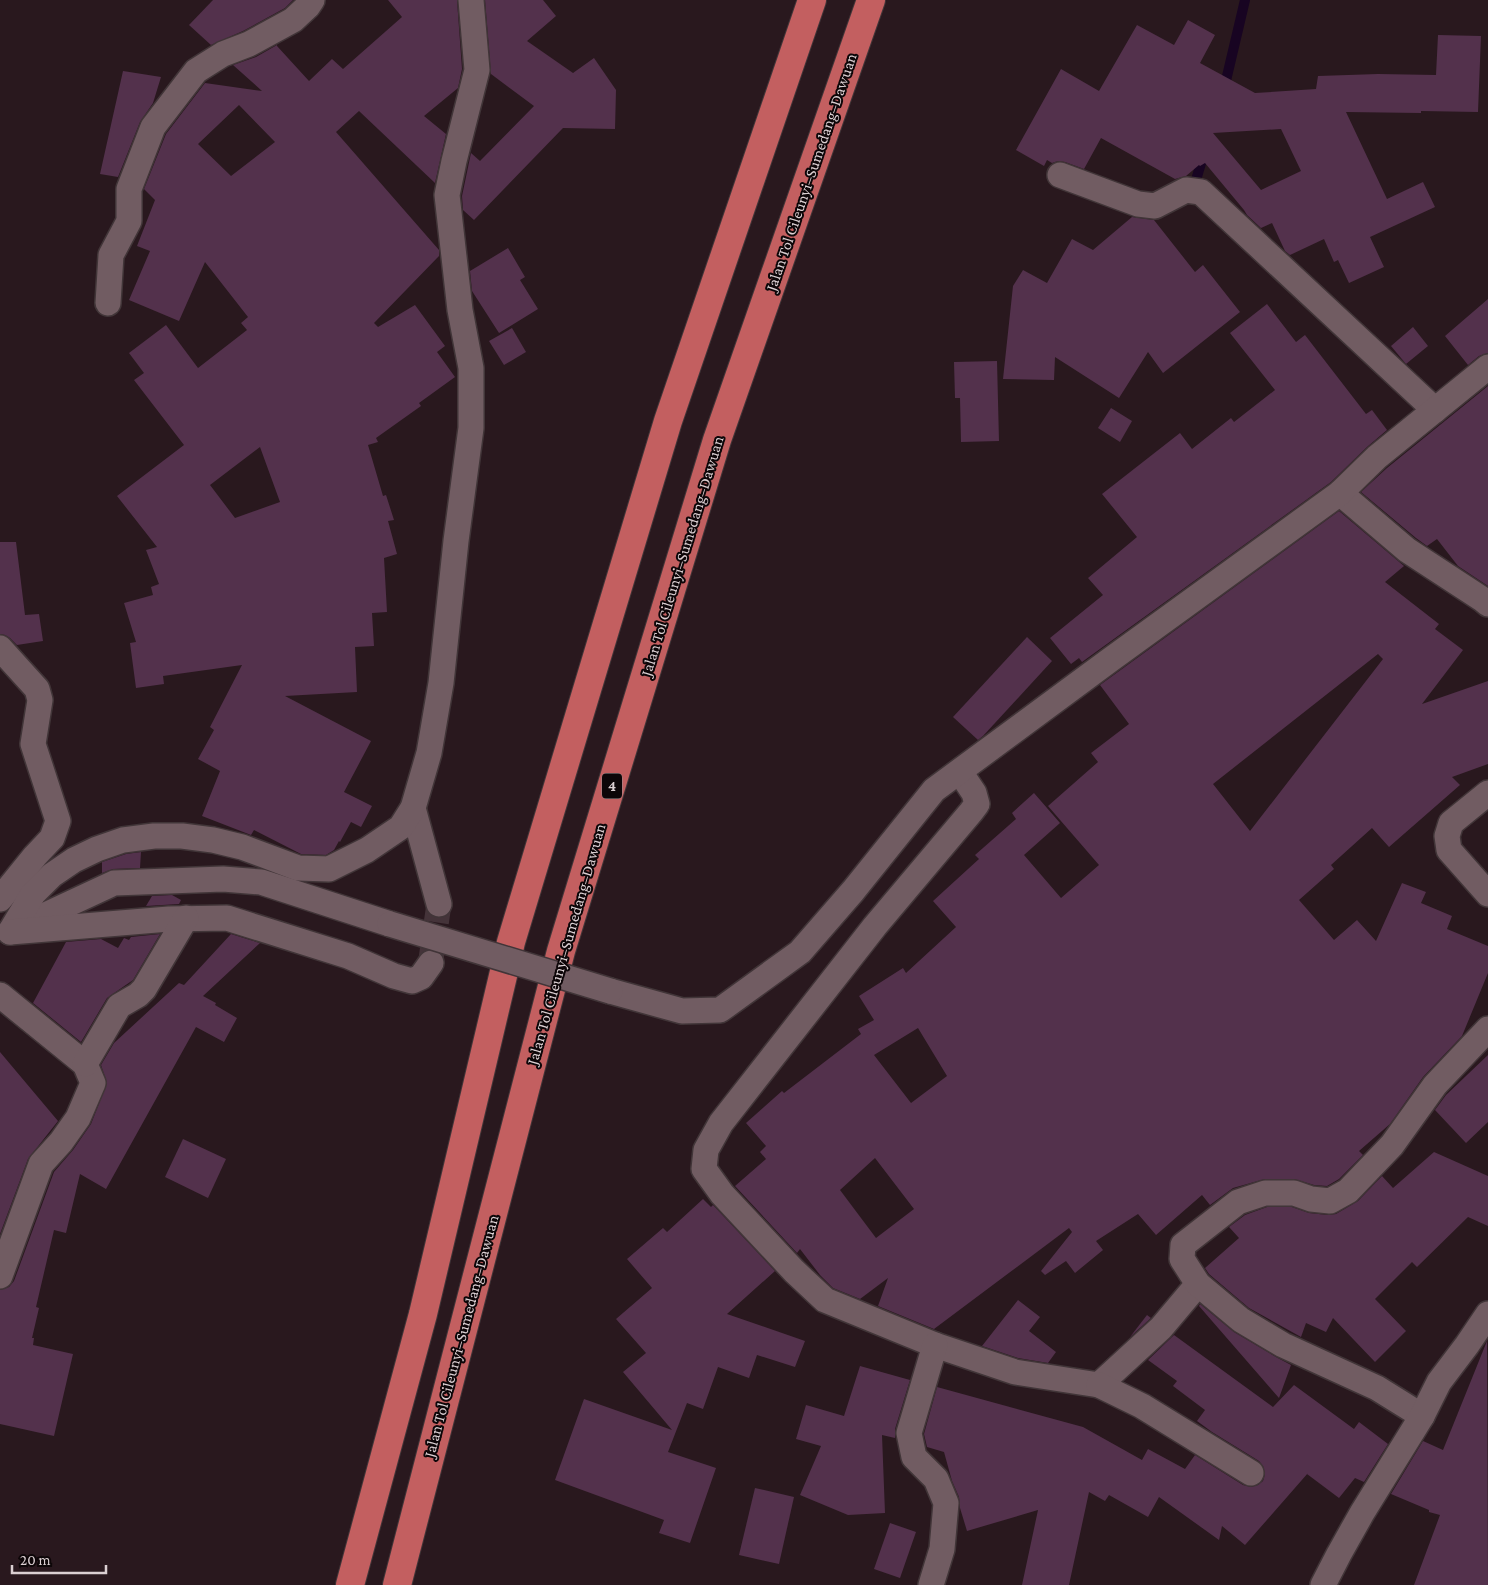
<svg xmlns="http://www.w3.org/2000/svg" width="1488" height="1585" font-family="'Crimson Pro',serif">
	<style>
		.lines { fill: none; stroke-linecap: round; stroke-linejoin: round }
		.stream { stroke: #180422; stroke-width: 10 }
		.building { fill: #53314c; fill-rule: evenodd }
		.street-tunnel { stroke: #443339; stroke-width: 25; stroke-dasharray: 25 12; stroke-linecap: butt }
		.street-casing { stroke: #413538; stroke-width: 28 }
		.highway-casing { stroke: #413538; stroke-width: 30 }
		.street { stroke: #715c62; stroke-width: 25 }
		.highway { stroke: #c35f60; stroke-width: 28 }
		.street-bridge-casing { stroke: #413538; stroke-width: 28; stroke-linecap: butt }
		.street-bridge { stroke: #715c62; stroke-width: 25 }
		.labels { text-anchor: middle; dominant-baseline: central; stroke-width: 4; stroke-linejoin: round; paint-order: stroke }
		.shield { fill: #0d0608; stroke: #9d9395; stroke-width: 1 }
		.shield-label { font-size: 15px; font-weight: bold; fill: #dbcfd2 }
		.street-label { font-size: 16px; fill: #dbcfd2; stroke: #0d0608 }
	</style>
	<rect width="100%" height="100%" fill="#29181e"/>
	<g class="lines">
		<!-- stream -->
		<g class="stream">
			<polyline points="1224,89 1245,0"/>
			<polyline points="1196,180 1204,153"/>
		</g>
	</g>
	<!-- building -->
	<g class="building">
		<polygon points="213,0 293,0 285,8 243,31 211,45 189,25"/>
		<path d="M 388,0 L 457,0 L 462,69 L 458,88 L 424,116 L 446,134 L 435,183 L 359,111 L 336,132 L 439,250 L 439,256 L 374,323 L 378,327 L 415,305 L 445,346 L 437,352 L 455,377 L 419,403 L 421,406 L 376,438 L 378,442 L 368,445 L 383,496 L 386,495 L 394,520 L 388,521 L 397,554 L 384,558 L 387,612 L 372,613 L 374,646 L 355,647 L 357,692 L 285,696 L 371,741 L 344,792 L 372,806 L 361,827 L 351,822 L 340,842 L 339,841 L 334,850 L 326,855 L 301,854 L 254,830 L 251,835 L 202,816 L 220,771 L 198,759 L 214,730 L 210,727 L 242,665 L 163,676 L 164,684 L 136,688 L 130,643 L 136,642 L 124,603 L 153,595 L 151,587 L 159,584 L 146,550 L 157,547 L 117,496 L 184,445 L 134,380 L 144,373 L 129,353 L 166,325 L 198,368 L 247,330 L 241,323 L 248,317 L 205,262 L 179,321 L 129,300 L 150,251 L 137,246 L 155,200 L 144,189 L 166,134 L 205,83 L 262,91 L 233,65 L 256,57 L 277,45 L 277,46 L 309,81 L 332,59 L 343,69 L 402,17 ZM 239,105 L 275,142 L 231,176 L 198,144 ZM 260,447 L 280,502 L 235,518 L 210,485 Z"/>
		<polygon points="485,0 543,0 556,16 527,41 573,73 594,58 616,90 615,129 563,128 474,220 463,210 462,196 471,153 480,161 534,106 491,74"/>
		<path d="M 1188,20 L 1215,35 L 1200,63 L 1255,93 L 1316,89 L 1318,76 L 1378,74 L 1436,75 L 1438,35 L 1481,36 L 1478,112 L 1421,111 L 1421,113 L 1346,112 L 1387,199 L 1423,182 L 1435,207 L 1370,237 L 1384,267 L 1349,283 L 1338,260 L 1334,262 L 1324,239 L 1290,255 L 1285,251 L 1272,223 L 1261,228 L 1247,215 L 1244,210 L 1205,163 L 1200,166 L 1199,165 L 1186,176 L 1175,179 L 1101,138 L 1084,169 L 1065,162 L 1058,161 L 1052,163 L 1047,160 L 1044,166 L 1016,150 L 1061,69 L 1099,91 L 1137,25 L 1174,45 ZM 1281,129 L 1301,171 L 1261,190 L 1213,133 Z"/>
		<polygon points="123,71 161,77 153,103 140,122 118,177 100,174"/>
		<polygon points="1132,217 1154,220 1195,272 1203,265 1240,312 1163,373 1148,352 1119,398 1055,357 1054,380 1003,379 1013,286 1023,270 1047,283 1072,239 1093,250"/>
		<polygon points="508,248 525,277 520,280 538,309 499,333 472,291 470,271"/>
		<polygon points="1488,299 1488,353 1479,356 1468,365 1445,336"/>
		<polygon points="1267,304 1296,342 1305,335 1366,414 1372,410 1387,430 1367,447 1331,482 1082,662 1079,658 1071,664 1050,638 1103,595 1088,578 1137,537 1102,494 1180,433 1192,449 1231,418 1234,422 1275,390 1230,333"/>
		<polygon points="1413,327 1428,346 1406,364 1391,346"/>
		<polygon points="512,328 526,352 504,365 489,341"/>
		<polygon points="997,361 999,441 961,442 960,398 955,398 954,362"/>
		<polygon points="1488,386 1488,586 1458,566 1437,539 1427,546 1416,538 1361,492 1387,468"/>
		<polygon points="1111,408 1132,421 1120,442 1098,428"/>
		<path d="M 1339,511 L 1404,566 L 1385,582 L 1439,624 L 1435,629 L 1463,650 L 1422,704 L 1488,681 L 1488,764 L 1452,777 L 1460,785 L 1389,847 L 1372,828 L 1331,865 L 1334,869 L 1299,900 L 1334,940 L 1357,920 L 1376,941 L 1402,883 L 1426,892 L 1421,903 L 1452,916 L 1447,929 L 1488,946 L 1488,973 L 1462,1036 L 1423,1077 L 1390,1124 L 1359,1151 L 1363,1155 L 1339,1179 L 1327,1186 L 1314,1185 L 1294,1179 L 1265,1179 L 1233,1188 L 1210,1205 L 1202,1195 L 1156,1235 L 1138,1214 L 1096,1241 L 1103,1250 L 1075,1273 L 1066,1261 L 1045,1275 L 1041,1271 L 1072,1232 L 1069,1228 L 934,1329 L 878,1306 L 888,1278 L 860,1299 L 833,1288 L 820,1275 L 800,1249 L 797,1253 L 735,1186 L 766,1159 L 760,1152 L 766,1146 L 746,1123 L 782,1091 L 784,1093 L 861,1034 L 858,1029 L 874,1020 L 859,996 L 903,968 L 906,973 L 956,927 L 933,901 L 979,859 L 975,855 L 1016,819 L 1012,813 L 1034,793 L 1060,823 L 1024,855 L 1061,898 L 1099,865 L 1048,806 L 1098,762 L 1091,753 L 1129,724 L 1100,685 ZM 1378,654 L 1383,659 L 1250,831 L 1213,784 ZM 918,1028 L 947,1076 L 911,1103 L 874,1055 ZM 875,1158 L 914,1209 L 876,1238 L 840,1190 Z"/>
		<polygon points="0,542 16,542 25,615 39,614 43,641 17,645 10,638 5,635 0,634"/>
		<polygon points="1027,637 1052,661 983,736 978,740 953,717"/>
		<polygon points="141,852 140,868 113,869 102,873 102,862 126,854"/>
		<polygon points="172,895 181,900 179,904 146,906 152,896"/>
		<polygon points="160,934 133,980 107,998 81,1042 33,1003 66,942 101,939 118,948 124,938 129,940 131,937"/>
		<polygon points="231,934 260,943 203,996 216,1003 215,1005 237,1018 224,1042 196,1027 106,1189 80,1174 66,1233 54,1230 36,1307 39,1308 32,1338 34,1338 33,1345 73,1354 54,1436 0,1424 0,1290 9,1287 14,1281 54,1172 73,1150 91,1124 107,1083 101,1065 114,1043 179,983 184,985"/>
		<polygon points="0,1052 58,1121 28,1159 0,1234"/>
		<polygon points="1488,1055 1488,1122 1466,1143 1435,1110 1446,1095"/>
		<polygon points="183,1139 226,1159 208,1198 165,1177"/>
		<polygon points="1434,1152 1488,1176 1488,1226 1468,1217 1417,1267 1412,1262 1375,1299 1406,1331 1375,1362 1333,1318 1326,1332 1306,1323 1301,1337 1249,1308 1209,1274 1205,1268 1239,1238 1229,1227 1245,1215 1267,1207 1292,1207 1309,1213 1328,1215 1336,1214 1358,1201 1382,1176 1393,1188"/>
		<polygon points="703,1199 711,1207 713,1205 775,1271 727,1314 805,1341 795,1367 757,1355 749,1378 718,1367 703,1409 687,1403 668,1452 716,1468 690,1543 659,1533 664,1520 555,1480 584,1399 672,1430 623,1372 646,1353 616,1319 652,1288 627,1259 663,1228 667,1232"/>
		<polygon points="1018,1300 1040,1317 1029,1331 1056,1352 1048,1363 1018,1358 982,1346"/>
		<polygon points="1200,1304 1234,1332 1276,1357 1291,1365 1279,1398 1199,1306"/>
		<polygon points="1147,1315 1151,1318 1130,1337"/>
		<polygon points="1174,1335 1273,1407 1294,1385 1354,1429 1359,1422 1388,1444 1364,1482 1355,1478 1339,1498 1307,1474 1308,1473 1245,1545 1222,1526 1219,1540 1159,1497 1148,1517 1109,1495 1105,1501 1089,1492 1069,1585 1022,1585 1038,1510 967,1531 960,1508 959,1497 952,1481 944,1452 927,1447 924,1434 937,1387 1083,1427 1142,1460 1148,1449 1185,1469 1195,1455 1243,1485 1251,1487 1258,1485 1263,1481 1265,1474 1263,1466 1259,1461 1212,1432 1197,1421 1205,1410 1173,1386 1177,1381 1148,1360"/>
		<polygon points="1487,1341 1488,1585 1414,1585 1440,1515 1429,1512 1429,1510 1391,1494 1423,1441 1443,1450"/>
		<polygon points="860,1366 910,1380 895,1429 895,1438 882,1435 885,1513 848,1515 800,1495 821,1446 796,1439 806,1405 844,1416"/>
		<polygon points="755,1488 794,1497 779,1564 739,1555"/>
		<polygon points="890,1523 916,1532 900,1578 874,1569"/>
	</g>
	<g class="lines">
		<!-- street-tunnel -->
		<polyline class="street-tunnel" points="431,959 439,904"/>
		<defs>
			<g id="street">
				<polyline points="1060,175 1138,204 1155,206 1186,190 1201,192 1435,410"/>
				<polyline points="108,303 111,255 129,221 129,189 153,127 196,71 223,54 249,44 293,20 308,6 312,0"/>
				<polyline points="1340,493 1407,550 1482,599 1488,604"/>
				<polyline points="0,648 37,689 40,700 33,744 58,821 52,838 35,856 0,899"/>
				<polyline points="960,772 974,793 977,804 971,812 875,926 721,1123 706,1150 704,1169 722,1194 794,1271 825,1300 935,1345 1015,1372 1099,1385 1161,1328 1198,1284"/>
				<polyline points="1488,793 1451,823 1447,836 1449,850 1488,894"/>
				<polyline points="413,808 439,904"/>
				<polyline points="26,924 114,883 223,879 261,882 390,924"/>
				<polyline points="10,932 33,894 52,875 74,860 97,849 123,840 154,836 182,836 213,840 242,847 298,868 329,869 367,850 401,827 413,808 429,753 441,683 456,541 471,428 471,368 460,310 447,195 454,161 477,70 471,0"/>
				<polyline points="10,932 169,919 227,918 348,956 394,976 412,981 421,977 431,963"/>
				<polyline points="610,991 682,1011 720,1010 800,952 853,891 934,790 1110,660 1340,493 1377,457 1488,367"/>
				<polyline points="0,995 85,1064 93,1083 78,1118 61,1142 41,1164 0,1276"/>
				<polyline points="85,1064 119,1006 138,995 144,989 186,918"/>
				<polyline points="1099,1385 1142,1406 1251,1473"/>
				<polyline points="1422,1416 1377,1388 1283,1345 1241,1320 1198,1284 1182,1259 1183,1245 1238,1202 1265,1193 1294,1193 1311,1199 1330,1201 1348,1191 1392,1145 1435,1085 1488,1029"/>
				<polyline points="931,1585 942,1549 946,1503 936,1479 914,1457 909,1433 935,1345"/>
				<polyline points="1323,1585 1339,1554 1362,1513 1422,1416 1439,1382 1467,1345 1488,1314"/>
			</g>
			<g id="highway">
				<polyline points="350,1585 423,1314 511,942 668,421 812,0"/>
				<polyline points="397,1585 561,951 717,440 871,0"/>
			</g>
		</defs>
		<!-- street casing -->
		<use href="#street" class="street-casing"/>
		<!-- highway casing -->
		<use href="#highway" class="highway-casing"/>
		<!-- street -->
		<use href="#street" class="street"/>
		<!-- highway -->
		<use href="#highway" class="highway"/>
		<defs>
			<polyline id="street-bridge" points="390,924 610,991"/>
		</defs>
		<!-- street-bridge casing -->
		<use href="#street-bridge" class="street-bridge-casing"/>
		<!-- street-bridge -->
		<use href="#street-bridge" class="street-bridge"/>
	</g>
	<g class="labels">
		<!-- shield labels -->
		<rect class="shield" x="602" y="773.5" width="20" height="25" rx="4"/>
		<g class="shield-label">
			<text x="612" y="786">4</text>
		</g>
		<!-- street labels -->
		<g class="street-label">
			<text transform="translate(811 172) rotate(-71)">Jalan Tol Cileunyi–Sumedang–Dawuan</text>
			<text transform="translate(682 556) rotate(-73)">Jalan Tol Cileunyi–Sumedang–Dawuan</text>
			<text transform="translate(566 944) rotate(-74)">Jalan Tol Cileunyi–Sumedang–Dawuan</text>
			<text transform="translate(461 1336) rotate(-75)">Jalan Tol Cileunyi–Sumedang–Dawuan</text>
		</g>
	</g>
	<!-- scale -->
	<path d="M12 1565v8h94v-8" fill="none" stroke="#dbcfd2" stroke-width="2.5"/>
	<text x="20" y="1565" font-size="15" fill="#dbcfd2" stroke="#0d0608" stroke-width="4" paint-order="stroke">20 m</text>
</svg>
